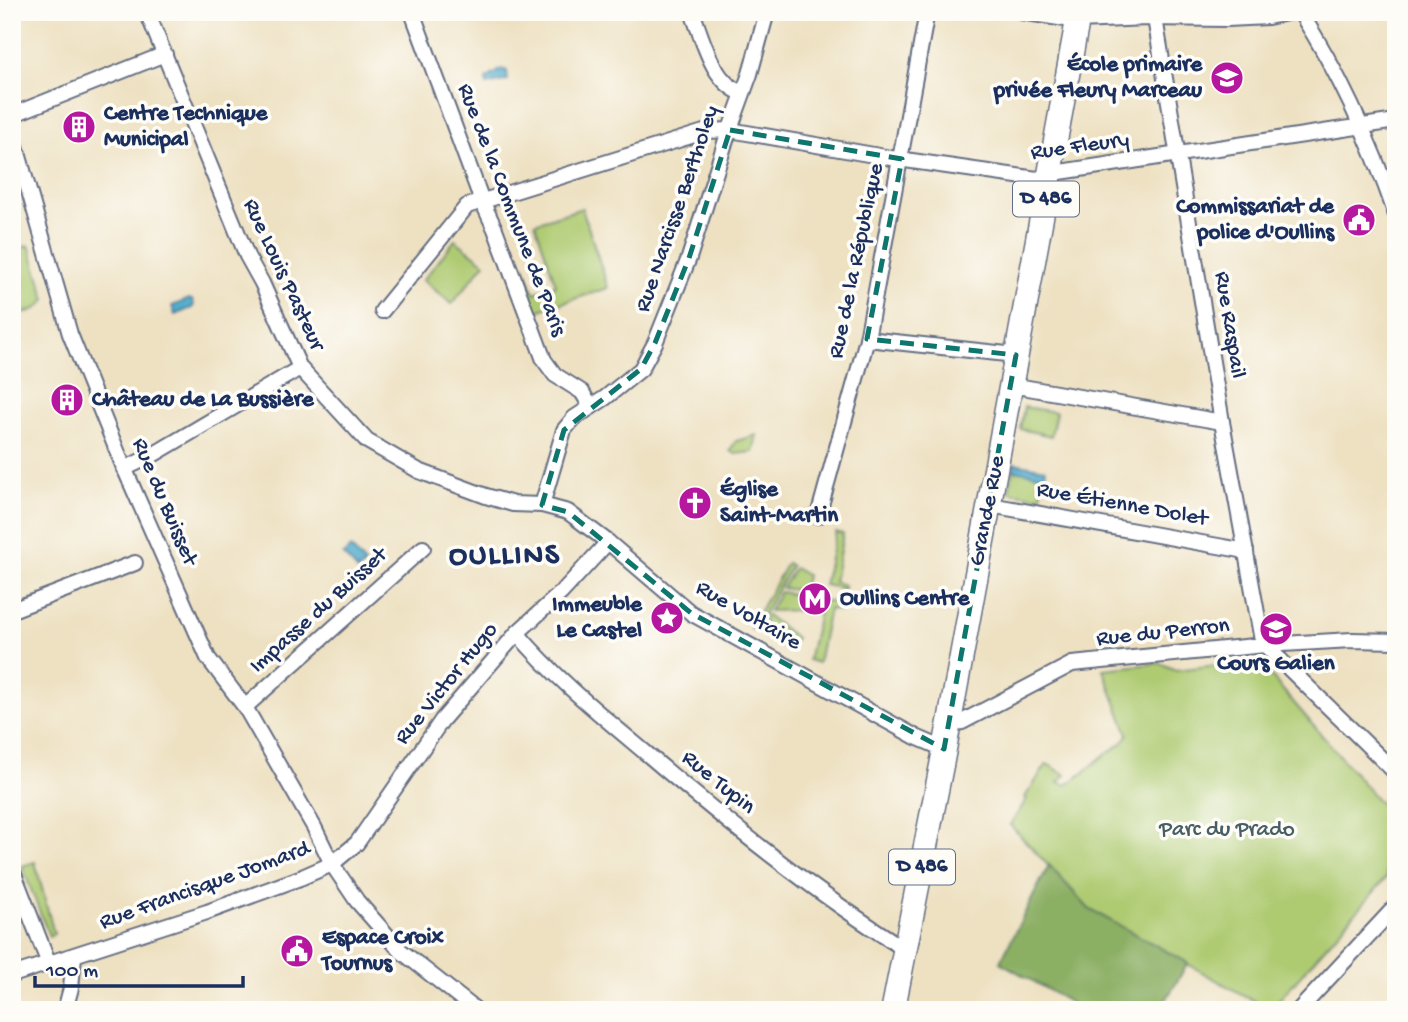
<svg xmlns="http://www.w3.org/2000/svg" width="1408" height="1022" font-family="'Gochi Hand',sans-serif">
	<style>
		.green { fill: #afcb72; stroke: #657d68; stroke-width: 2 }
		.forest { fill: #8baf64; stroke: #536f61; stroke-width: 2 }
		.water { fill: #49a8c8; stroke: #326c93; stroke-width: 2 }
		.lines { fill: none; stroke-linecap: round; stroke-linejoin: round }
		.minor-casing { stroke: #656d81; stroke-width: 18 }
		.primary-casing { stroke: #656d81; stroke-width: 26 }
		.minor { stroke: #fff; stroke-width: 14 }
		.primary { stroke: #fff; stroke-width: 23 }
		.marked { fill: none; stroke: #0f766e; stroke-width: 5; stroke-dasharray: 14 9; stroke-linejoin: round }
		.labels { text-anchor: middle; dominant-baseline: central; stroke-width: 7; stroke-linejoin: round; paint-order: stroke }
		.shield { fill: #fdfcf7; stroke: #5f6c8c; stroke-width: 2 }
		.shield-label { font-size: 21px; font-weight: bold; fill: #1b2f5e }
		.poi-label { font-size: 23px; font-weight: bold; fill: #1b2f5e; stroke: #fdfcf7; text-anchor: start }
		.street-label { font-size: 23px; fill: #1b2f5e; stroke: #fdfcf7 }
		.park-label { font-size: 23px; fill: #475e64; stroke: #fdfcf7 }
		.district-label { font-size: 30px; font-weight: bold; letter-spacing: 2px; fill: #1b2f5e; stroke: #fdfcf7 }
	</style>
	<rect width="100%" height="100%" fill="#fdfcf7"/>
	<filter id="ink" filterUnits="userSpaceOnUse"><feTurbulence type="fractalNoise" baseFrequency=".0143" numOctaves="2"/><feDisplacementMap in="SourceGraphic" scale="14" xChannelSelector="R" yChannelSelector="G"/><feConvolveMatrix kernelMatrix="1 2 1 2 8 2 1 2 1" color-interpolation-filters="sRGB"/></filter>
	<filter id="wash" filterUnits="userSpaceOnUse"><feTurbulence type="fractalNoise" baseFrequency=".00686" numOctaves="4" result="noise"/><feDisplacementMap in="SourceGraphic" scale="28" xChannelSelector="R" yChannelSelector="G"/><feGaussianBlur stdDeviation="1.57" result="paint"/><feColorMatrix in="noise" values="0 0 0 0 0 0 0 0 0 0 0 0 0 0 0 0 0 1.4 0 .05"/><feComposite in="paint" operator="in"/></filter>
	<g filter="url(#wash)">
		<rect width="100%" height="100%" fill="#eee1c2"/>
		<!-- green -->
		<g class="green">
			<polygon points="582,208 608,288 534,312 519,268 525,266 534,293 556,285 535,223"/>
			<polygon points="455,240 485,263 452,304 423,280"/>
			<polygon points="29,245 46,300 38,308 12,318 12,251"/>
			<polygon points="1024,407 1056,412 1051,436 1020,429"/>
			<polygon points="757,435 753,452 735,454 730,451 736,441"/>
			<polygon points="1013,470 1044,475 1041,497 1009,492"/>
			<polygon points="836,532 843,534 834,582 844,585 844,589 824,585"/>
			<polygon points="787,563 791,566 754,630 750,628"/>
			<polygon points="794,568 806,575 803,591 782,588"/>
			<polygon points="780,592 802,596 804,610 769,611"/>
			<polygon points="822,600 840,604 839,611 829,609 818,663 808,660"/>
			<polygon points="766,615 796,638 789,651 761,632"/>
			<path d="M 1257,660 L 1388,812 L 1386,878 L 1270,1010 L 1089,909 L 1010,825 L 1027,799 L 1025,797 L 1047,764 L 1066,775 L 1058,782 L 1066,785 C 1082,776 1090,767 1103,756 C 1112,748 1123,747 1128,734 L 1103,669 L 1160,663 L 1176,670 Z"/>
			<polygon points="35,862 54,934 49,936 22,866"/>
		</g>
		<!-- forest -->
		<polygon class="forest" points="1049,865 1089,909 1188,963 1160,1010 1083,1010 1000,962"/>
		<!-- water -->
		<g class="water">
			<polygon points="502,69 507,71 508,80 487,85 486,79"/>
			<polygon points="189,299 192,300 194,305 192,308 175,315 172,306"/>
			<polygon points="1014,463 1046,469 1045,475 1013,470"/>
			<polygon points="351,548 365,564 358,571 343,555"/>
		</g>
	</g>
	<g filter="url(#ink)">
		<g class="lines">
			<defs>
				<g id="minor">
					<polyline points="147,12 247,256 262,283 300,368 367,441 419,471 486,496 513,504 542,505 568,512 608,542 691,613 916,737 944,749"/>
					<polyline points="412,12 482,201 495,229 544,360 555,375 582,392 591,407"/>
					<path d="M 692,12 C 703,39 712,82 742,93"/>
					<polyline points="1021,12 1078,21 1147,18 1227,19 1268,17 1292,12"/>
					<polyline points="1154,12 1222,422 1261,635 1265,645 1396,773"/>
					<path d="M 1300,12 C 1341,76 1371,143 1396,215"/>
					<polyline points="12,115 165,54"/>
					<polyline points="12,132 70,334 122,463 208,658 245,707 314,827 332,864 357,901 401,951 476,1010"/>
					<polyline points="382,311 467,206 707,131 730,130 891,158 1037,179 1060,172 1396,121"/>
					<polyline points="867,339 1016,355"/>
					<polyline points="1011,385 1222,422"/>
					<polyline points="124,469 151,456 300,368"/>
					<polyline points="542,505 564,430 574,418 605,398 641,369 655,343 689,258 725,143 750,74 767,12"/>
					<polyline points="990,505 1246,551"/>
					<polyline points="818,516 867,339 927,12"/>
					<polyline points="12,610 135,563"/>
					<path d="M 517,633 C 555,678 601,715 646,753 C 728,823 814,892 906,950"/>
					<polyline points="245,707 423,548"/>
					<polyline points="949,724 962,722 1072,664 1265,645 1352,640 1396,641"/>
					<polyline points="12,869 49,964"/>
					<polyline points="12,975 207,912 300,878 332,864 357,843 442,720 517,633 562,592 608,542"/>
					<polyline points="65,1010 71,988 74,956"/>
					<polyline points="1299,1010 1396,906"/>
				</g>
				<polyline id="primary" points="893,1010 942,763 1079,12"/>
			</defs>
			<!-- minor casing -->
			<use href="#minor" class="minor-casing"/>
			<!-- primary casing -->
			<use href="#primary" class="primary-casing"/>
			<!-- minor -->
			<use href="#minor" class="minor"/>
			<!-- primary -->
			<use href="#primary" class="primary"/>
		</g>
	</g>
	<!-- marked area -->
	<path class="marked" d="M 730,130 L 902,159 L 867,339 L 1016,355 L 944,749 L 691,613 L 568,512 L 542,505 L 564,430 L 641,369 L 655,343 L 689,258 Z"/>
	<!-- icons -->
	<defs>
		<symbol id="school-disc" viewBox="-11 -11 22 22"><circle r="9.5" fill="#b5179e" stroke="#fdfcf7"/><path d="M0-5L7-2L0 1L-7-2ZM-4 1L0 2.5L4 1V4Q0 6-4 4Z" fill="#fff"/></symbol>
		<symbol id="building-disc" viewBox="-11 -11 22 22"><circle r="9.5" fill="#b5179e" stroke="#fdfcf7"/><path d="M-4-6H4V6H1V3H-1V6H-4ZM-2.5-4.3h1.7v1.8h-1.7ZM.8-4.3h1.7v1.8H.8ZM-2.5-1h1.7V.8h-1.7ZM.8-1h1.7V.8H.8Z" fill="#fff"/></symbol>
		<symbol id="civic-disc" viewBox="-11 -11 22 22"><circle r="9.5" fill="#b5179e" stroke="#fdfcf7"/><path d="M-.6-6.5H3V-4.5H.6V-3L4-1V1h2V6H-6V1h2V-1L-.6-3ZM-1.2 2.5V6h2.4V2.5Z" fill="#fff"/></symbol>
		<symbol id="church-disc" viewBox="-11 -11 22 22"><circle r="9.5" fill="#b5179e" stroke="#fdfcf7"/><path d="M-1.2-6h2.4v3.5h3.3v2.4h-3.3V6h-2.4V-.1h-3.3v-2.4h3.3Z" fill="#fff"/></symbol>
		<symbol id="metro-disc" viewBox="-11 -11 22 22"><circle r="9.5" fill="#b5179e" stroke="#fdfcf7"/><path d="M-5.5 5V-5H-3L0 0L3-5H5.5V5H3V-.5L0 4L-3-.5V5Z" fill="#fff"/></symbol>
		<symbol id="sight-disc" viewBox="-11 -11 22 22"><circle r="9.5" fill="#b5179e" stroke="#fdfcf7"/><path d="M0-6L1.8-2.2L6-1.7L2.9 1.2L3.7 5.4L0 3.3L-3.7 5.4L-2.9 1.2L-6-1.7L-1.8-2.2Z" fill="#fff"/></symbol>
		<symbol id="university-disc" viewBox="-11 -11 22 22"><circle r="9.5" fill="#b5179e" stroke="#fdfcf7"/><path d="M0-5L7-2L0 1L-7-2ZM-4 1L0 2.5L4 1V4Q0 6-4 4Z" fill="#fff"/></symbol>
	</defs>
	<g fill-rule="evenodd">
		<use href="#school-disc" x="1208" y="59" width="38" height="38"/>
		<use href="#building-disc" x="60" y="108" width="38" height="38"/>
		<use href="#civic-disc" x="1340" y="201" width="38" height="38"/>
		<use href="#building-disc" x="48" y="381" width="38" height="38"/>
		<use href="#church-disc" x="676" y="484" width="38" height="38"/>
		<use href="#metro-disc" x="796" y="580" width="38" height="38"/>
		<use href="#sight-disc" x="648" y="599" width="38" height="38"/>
		<use href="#university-disc" x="1257" y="610" width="38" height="38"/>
		<use href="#civic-disc" x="278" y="932" width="38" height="38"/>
	</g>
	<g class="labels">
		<!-- shield labels -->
		<g class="shield">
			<rect x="1013" y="181.5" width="66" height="35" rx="5"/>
			<rect x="889" y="849.5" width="66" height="35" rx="5"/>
		</g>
		<g class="shield-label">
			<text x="1046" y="199">D 486</text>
			<text x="922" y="867">D 486</text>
		</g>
		<!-- poi labels -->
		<g class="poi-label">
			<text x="1202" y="65" text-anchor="end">École primaire<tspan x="1202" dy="26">privée Fleury Marceau</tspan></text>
			<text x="104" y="114">Centre Technique<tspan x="104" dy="26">Municipal</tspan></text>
			<text x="1334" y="207" text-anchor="end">Commissariat de<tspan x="1334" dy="26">police d'Oullins</tspan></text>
			<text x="92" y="400">Château de La Bussière</text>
			<text x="720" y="490">Église<tspan x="720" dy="26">Saint-Martin</tspan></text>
			<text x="840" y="599">Oullins Centre</text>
			<text x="642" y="605" text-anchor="end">Immeuble<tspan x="642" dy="26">Le Castel</tspan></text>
			<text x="1276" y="664" text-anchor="middle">Cours Galien</text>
			<text x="322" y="938">Espace Croix<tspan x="322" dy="26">Tournus</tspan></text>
		</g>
		<!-- street labels -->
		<g class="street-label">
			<text transform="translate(1080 147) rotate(-8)">Rue Fleury</text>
			<text transform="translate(678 209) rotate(-71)">Rue Narcisse Bertholey</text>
			<text transform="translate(511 210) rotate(69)">Rue de la Commune de Paris</text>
			<text transform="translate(857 261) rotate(-78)">Rue de la République</text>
			<text transform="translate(283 275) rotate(65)">Rue Louis Pasteur</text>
			<text transform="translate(1229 325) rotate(81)">Rue Raspail</text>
			<text transform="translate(164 502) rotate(67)">Rue du Buisset</text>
			<text transform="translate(1122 505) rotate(10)">Rue Étienne Dolet</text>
			<text transform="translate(988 511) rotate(-79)">Grande Rue</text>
			<text transform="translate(319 611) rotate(-42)">Impasse du Buisset</text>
			<text transform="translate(748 616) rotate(30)">Rue Voltaire</text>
			<text transform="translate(1163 633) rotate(-6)">Rue du Perron</text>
			<text transform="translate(447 684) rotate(-51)">Rue Victor Hugo</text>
			<text transform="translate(718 783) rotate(39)">Rue Tupin</text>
			<text transform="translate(205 886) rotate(-20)">Rue Francisque Jomard</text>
		</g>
		<!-- park labels -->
		<g class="park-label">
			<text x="1227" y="830">Parc du Prado</text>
		</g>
		<!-- district labels -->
		<g class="district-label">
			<text x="505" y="557">OULLINS</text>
		</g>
	</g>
	<!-- margin -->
	<rect width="1408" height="1022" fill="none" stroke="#fdfcf7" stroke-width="42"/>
	<!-- scale -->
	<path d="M35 976v10h208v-10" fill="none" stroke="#1b2f5e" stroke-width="3.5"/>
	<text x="46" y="976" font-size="21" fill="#1b2f5e" stroke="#fdfcf7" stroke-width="5" paint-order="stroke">100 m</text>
</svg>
